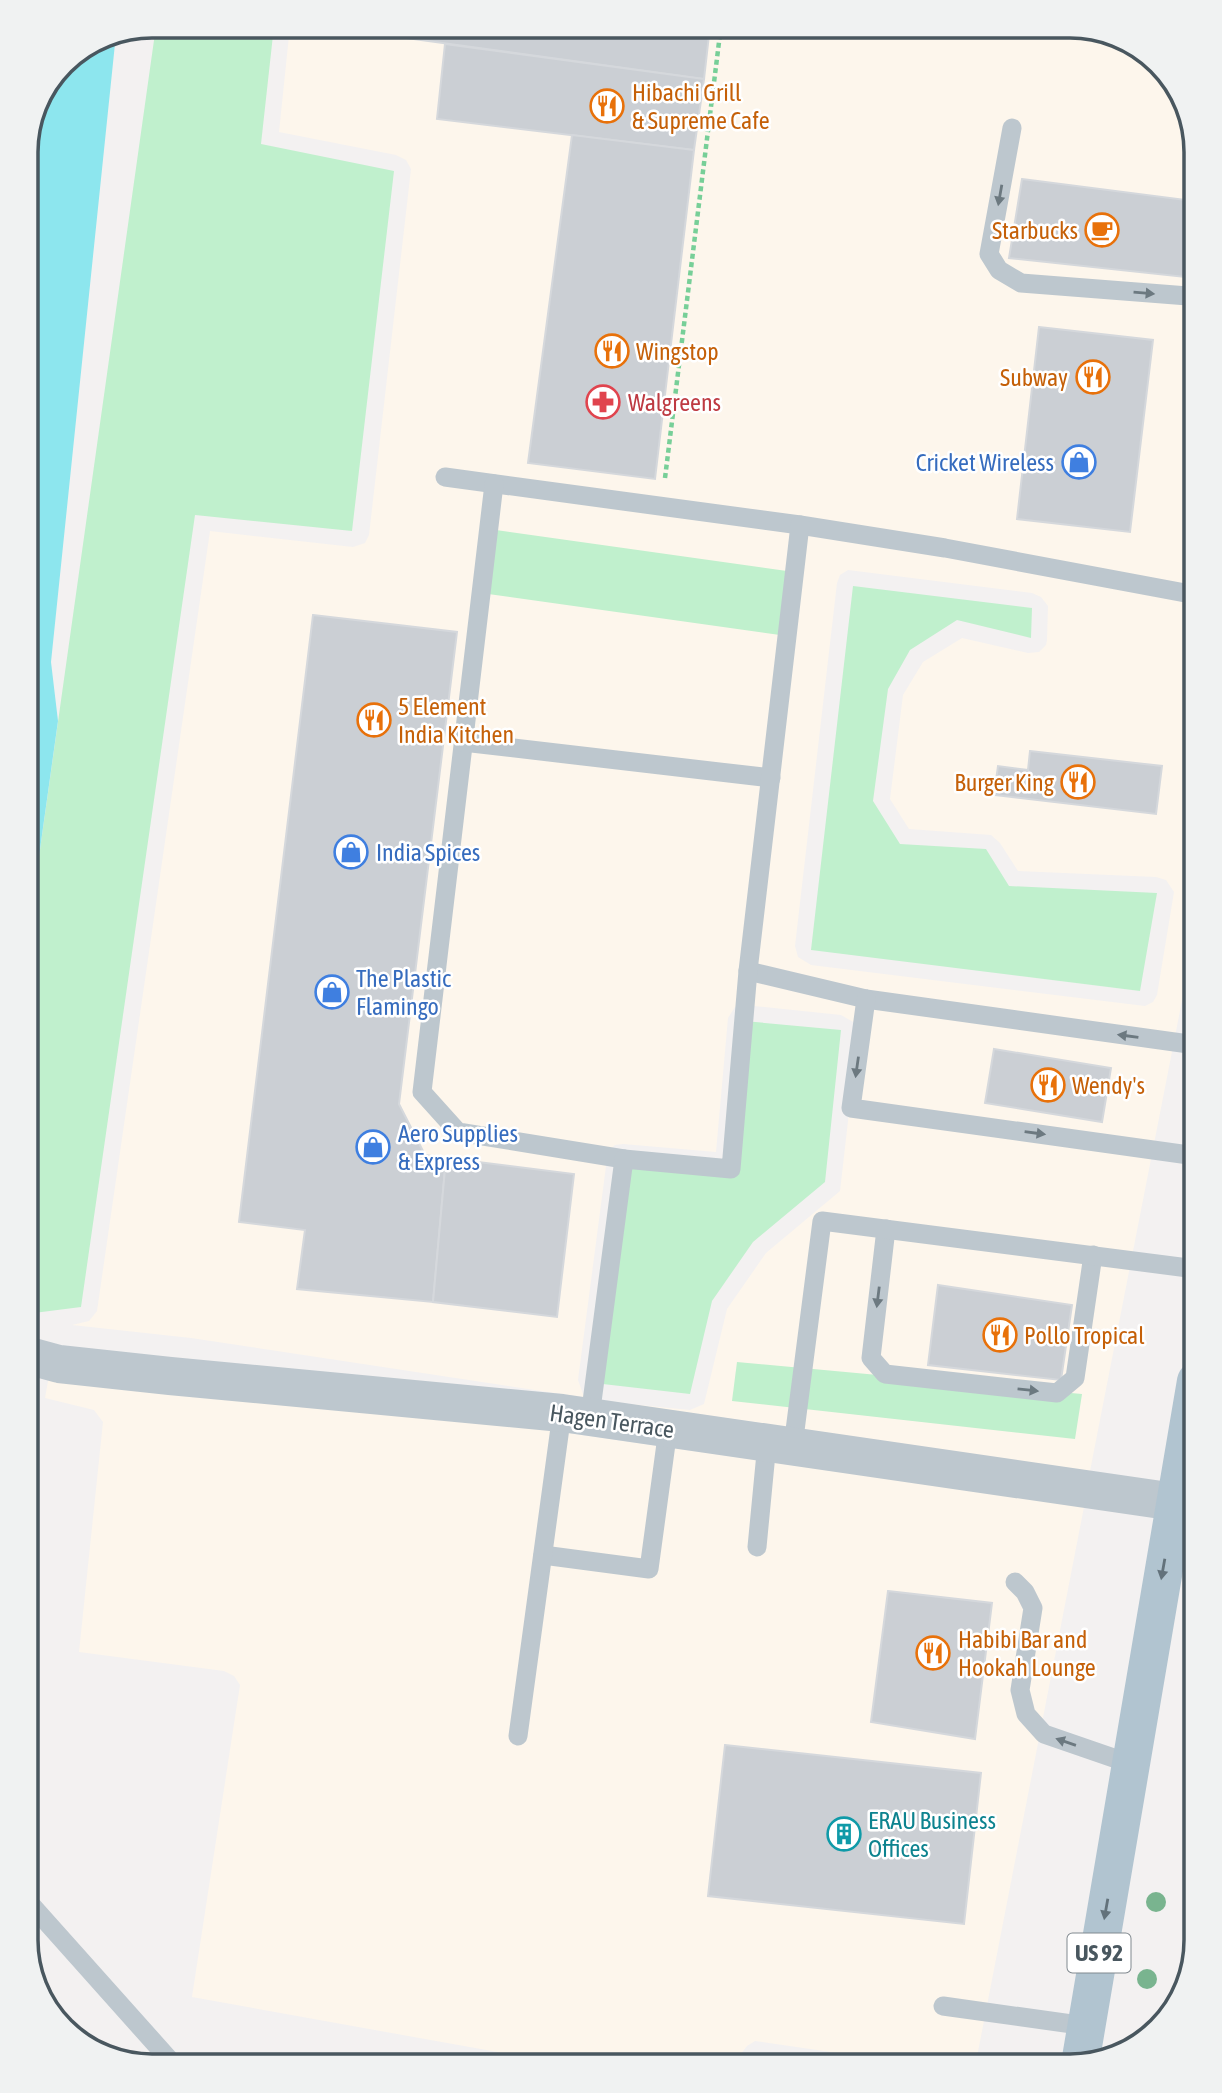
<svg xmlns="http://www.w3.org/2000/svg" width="1222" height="2093" font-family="'Asap Condensed',sans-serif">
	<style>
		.commercial { fill: #fdf6ec; fill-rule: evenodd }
		.green { fill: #c0f0cd }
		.water { fill: #8de6ee }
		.building { fill: #cbcfd4; stroke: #d5d8dc; stroke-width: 2 }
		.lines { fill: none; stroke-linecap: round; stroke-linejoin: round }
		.path { stroke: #77cf98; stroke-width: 4.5; stroke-dasharray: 5 3.5; stroke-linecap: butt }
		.service { stroke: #bdc7ce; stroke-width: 19 }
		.minor { stroke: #bdc7ce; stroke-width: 38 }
		.primary { stroke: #b1c4d0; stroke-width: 38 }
		.tree { fill: #79b48f }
		.oneway { fill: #6c7980 }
		.oneway2 { fill: #63727b }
		.labels { text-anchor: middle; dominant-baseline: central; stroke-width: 5; stroke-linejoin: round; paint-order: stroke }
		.shield { fill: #fff; stroke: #80898f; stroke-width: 2 }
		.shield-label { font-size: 23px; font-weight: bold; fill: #49575f }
		.food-label { font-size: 24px; fill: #c56008; stroke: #fff; text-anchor: start }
		.health-label { font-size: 24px; fill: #be3a42; stroke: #fff; text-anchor: start }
		.shop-label { font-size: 24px; fill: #366cbe; stroke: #fff; text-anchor: start }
		.street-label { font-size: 24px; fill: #49575f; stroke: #fff }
		.culture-label { font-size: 24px; fill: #0d838f; stroke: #fff; text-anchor: start }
		.rim { fill: none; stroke: #49575f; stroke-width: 3.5 }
	</style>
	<rect width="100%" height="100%" fill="#f3f1f1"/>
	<!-- commercial -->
	<g class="commercial">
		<path d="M 290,26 L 1078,27 L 1140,48 L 1183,97 L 1196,153 L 1196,929 L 1090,1471 L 629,1404 L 690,1410 L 704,1404 L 727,1309 L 766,1253 L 840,1191 L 858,1034 L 855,1023 L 841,1015 L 744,1005 L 735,1007 L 728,1018 L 716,1152 L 623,1144 L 615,1145 L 608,1151 L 578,1380 L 583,1394 L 593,1399 L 608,1401 L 191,1338 L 72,1325 L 89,1321 L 97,1311 L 210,531 L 353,547 L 365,543 L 369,535 L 411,169 L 406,160 L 396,155 L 279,132 ZM 848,570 L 1032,593 L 1041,597 L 1048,606 L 1047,640 L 1046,645 L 1039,652 L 1028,653 L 962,638 L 923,662 L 903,695 L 890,799 L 909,829 L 991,835 L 1000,843 L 1018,871 L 1156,877 L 1166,880 L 1174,892 L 1157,995 L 1153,1002 L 1145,1006 L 811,965 L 798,957 L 795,946 L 837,583 L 840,575 Z"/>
		<polygon points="52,1359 1084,1507 975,2067 934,2067 755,2041 747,2046 731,2067 580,2067 192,1997 240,1685 234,1676 224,1671 79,1652 103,1422 94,1410 45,1398"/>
	</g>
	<!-- green -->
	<g class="green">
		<polygon points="156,26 274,26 261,144 394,171 352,531 195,515 81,1307 26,1314 26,949"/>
		<polygon points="489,529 794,572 787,636 481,593"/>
		<polygon points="853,586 1032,608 1031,638 957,620 910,650 888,689 873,801 900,844 986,849 1009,886 1157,893 1140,991 811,950"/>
		<polygon points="744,1021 841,1030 825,1182 753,1242 712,1301 690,1394 594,1383 624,1159 731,1169"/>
		<polygon points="737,1362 1082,1394 1075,1439 732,1401"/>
	</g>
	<!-- water -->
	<polygon class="water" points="116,34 51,662 58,721 26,949 27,145 64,63 105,36"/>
	<!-- building -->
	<g class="building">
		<polygon points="392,26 710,26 704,79 391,36"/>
		<polygon points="445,44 704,79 694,150 437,119"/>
		<polygon points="572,135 694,150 655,479 528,463"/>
		<polygon points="1022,179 1194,201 1185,277 1009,258"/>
		<polygon points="1039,327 1153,340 1130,532 1017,519"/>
		<polygon points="313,615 457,632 399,1104 425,1155 446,1158 433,1302 297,1289 305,1230 239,1222"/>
		<polygon points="1030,751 1162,766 1156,814 994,795 998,766 1028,770"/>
		<polygon points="994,1049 1111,1068 1102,1122 985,1103"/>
		<polygon points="446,1158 574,1174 557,1317 433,1302"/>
		<polygon points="938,1285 1072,1305 1061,1380 928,1365"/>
		<polygon points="888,1591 992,1603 975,1739 871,1722"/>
		<polygon points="725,1745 981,1773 964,1924 708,1896"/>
	</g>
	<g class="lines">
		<!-- path -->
		<polyline class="path" points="665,478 721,26"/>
		<!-- service -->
		<g class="service">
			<polyline points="1012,128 989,254 999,270 1021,283 1188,296 1196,292"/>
			<polyline points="445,477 800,525 945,548 1196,595"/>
			<polyline points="494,484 422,1092 458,1132 624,1159"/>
			<polyline points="463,742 771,778"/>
			<polyline points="748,971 866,999 1196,1045"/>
			<polyline points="866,999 851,1108 1196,1156"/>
			<polyline points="886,1229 871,1358 885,1374 1057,1393 1075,1378 1093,1255"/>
			<polyline points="590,1417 624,1159 731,1169 748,971 800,525"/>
			<polyline points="793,1446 822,1221 1196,1269"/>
			<polyline points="757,1547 767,1443"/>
			<polyline points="543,1555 649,1569 668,1429"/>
			<polyline points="1015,1582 1025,1592 1033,1608 1020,1690 1026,1714 1044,1734 1131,1764"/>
			<polyline points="518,1736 562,1413"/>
			<polyline points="26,1899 176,2067"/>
			<polyline points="943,2006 1086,2026"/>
		</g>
		<!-- minor -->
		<polyline class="minor" points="26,1355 59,1364 170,1376 562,1413 1175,1502 1196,1502"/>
		<!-- primary -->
		<polyline class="primary" points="1080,2064 1196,1381"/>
	</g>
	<!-- trees -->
	<g class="tree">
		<circle cx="1156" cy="1902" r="10"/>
		<circle cx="1147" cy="1979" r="10"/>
	</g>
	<!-- one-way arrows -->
	<defs><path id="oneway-solid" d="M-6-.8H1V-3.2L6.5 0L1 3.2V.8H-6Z" transform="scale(1.75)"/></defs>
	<g class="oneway">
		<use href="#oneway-solid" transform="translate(1000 195) rotate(100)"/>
		<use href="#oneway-solid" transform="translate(1144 293) rotate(5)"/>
		<use href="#oneway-solid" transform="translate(1128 1036) rotate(-172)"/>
		<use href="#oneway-solid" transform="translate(857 1067) rotate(98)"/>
		<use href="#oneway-solid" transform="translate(1035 1133) rotate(8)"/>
		<use href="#oneway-solid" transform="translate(878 1297) rotate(97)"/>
		<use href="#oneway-solid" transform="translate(1028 1390) rotate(6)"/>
		<use href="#oneway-solid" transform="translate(1066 1742) rotate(-161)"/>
	</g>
	<g class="oneway2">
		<use href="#oneway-solid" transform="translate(1163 1569) rotate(100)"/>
		<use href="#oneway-solid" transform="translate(1106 1909) rotate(100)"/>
	</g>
	<!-- icons -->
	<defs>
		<symbol id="restaurant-ring" viewBox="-11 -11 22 22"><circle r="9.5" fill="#fff" stroke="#e8710a" stroke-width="1.5"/><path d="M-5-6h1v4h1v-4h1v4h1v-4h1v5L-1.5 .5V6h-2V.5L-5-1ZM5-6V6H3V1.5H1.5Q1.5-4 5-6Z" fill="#e8710a"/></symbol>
		<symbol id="cafe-ring" viewBox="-11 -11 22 22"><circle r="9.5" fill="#fff" stroke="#e8710a" stroke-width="1.5"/><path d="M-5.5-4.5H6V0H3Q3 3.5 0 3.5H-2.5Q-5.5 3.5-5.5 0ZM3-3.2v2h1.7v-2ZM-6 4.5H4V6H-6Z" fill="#e8710a"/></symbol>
		<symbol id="pharmacy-ring" viewBox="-11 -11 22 22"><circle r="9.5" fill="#fff" stroke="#e0444e" stroke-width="1.5"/><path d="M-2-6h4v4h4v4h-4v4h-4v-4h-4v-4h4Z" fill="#e0444e"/></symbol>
		<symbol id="shop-ring" viewBox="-11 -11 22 22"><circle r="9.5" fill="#fff" stroke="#3f7fe0" stroke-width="1.5"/><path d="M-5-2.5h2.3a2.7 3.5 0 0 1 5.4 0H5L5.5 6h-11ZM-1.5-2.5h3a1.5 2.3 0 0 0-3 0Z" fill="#3f7fe0"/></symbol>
		<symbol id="building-ring" viewBox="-11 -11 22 22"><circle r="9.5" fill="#fff" stroke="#0f9aa8" stroke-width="1.5"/><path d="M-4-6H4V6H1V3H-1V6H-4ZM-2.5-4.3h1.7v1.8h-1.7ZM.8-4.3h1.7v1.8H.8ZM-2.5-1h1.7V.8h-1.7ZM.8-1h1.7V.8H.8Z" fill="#0f9aa8"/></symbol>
	</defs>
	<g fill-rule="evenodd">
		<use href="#restaurant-ring" x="588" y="87" width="38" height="38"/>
		<use href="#cafe-ring" x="1083" y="211" width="38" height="38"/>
		<use href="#restaurant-ring" x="593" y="332" width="38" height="38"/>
		<use href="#restaurant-ring" x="1074" y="358" width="38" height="38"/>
		<use href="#pharmacy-ring" x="584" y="383" width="38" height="38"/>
		<use href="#shop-ring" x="1060" y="443" width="38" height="38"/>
		<use href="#restaurant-ring" x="355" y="701" width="38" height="38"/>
		<use href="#restaurant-ring" x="1059" y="763" width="38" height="38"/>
		<use href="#shop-ring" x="332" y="833" width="38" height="38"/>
		<use href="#shop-ring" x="313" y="973" width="38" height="38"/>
		<use href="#restaurant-ring" x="1029" y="1066" width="38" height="38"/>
		<use href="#shop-ring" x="354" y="1128" width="38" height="38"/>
		<use href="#restaurant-ring" x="981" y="1316" width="38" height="38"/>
		<use href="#restaurant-ring" x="914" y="1634" width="38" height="38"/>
		<use href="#building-ring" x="825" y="1815" width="38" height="38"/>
	</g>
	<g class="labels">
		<!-- shield labels -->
		<rect class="shield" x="1067.5" y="1933.5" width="63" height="39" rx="5"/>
		<g class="shield-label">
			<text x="1099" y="1953">US 92</text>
		</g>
		<!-- food labels -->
		<g class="food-label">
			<text x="632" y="92">Hibachi Grill<tspan x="632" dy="28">&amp; Supreme Cafe</tspan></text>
			<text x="1078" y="230" text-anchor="end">Starbucks</text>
			<text x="636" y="351">Wingstop</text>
			<text x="1068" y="377" text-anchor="end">Subway</text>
			<text x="398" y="706">5 Element<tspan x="398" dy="28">India Kitchen</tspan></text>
			<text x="1054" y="782" text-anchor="end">Burger King</text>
			<text x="1072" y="1085">Wendy's</text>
			<text x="1024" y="1335">Pollo Tropical</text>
			<text x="958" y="1639">Habibi Bar and<tspan x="958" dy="28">Hookah Lounge</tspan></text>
		</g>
		<!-- health labels -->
		<g class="health-label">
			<text x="628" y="402">Walgreens</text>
		</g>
		<!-- shop labels -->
		<g class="shop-label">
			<text x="1054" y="462" text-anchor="end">Cricket Wireless</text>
			<text x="376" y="852">India Spices</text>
			<text x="356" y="978">The Plastic<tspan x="356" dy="28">Flamingo</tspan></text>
			<text x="398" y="1133">Aero Supplies<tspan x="398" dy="28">&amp; Express</tspan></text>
		</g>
		<!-- street labels -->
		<g class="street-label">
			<text transform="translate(612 1421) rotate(8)">Hagen Terrace</text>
		</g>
		<!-- culture labels -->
		<g class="culture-label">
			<text x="868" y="1820">ERAU Business<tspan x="868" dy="28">Offices</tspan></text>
		</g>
	</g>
	<!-- crop -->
	<path d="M0 0H1222V2093H0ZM152 38H1070A114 114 0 0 1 1184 152V1940A114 114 0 0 1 1070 2054H152A114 114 0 0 1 38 1940V152A114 114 0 0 1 152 38Z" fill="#f0f2f2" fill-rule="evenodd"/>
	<path class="rim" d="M152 38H1070A114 114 0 0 1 1184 152V1940A114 114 0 0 1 1070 2054H152A114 114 0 0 1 38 1940V152A114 114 0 0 1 152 38Z"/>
</svg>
